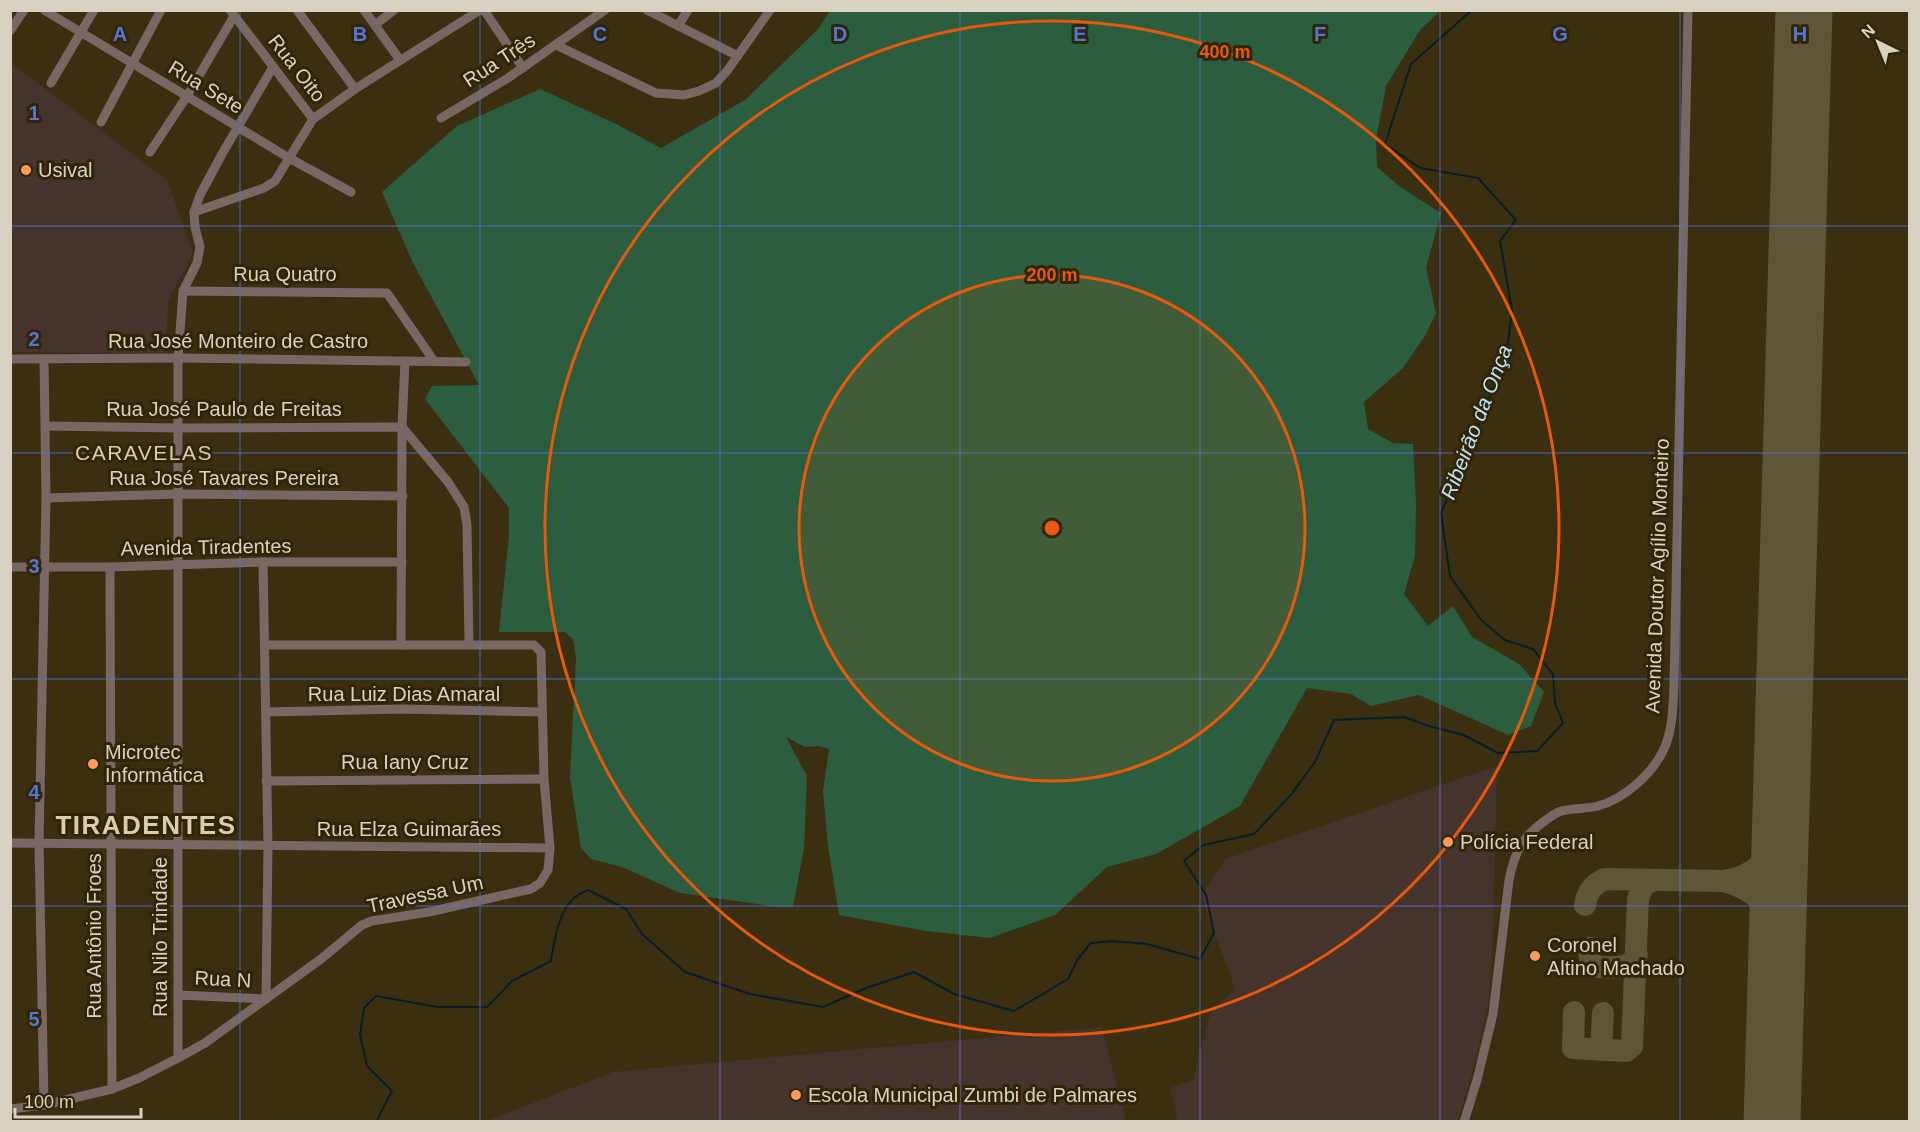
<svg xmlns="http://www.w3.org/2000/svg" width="1920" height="1132" font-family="Helvetica,sans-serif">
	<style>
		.industrial { fill: #46332b }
		.green { fill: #2a5e3f }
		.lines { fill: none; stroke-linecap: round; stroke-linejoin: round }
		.stream { stroke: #071e28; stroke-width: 2 }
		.taxiway { stroke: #5f553a; stroke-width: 22 }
		.runway { stroke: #5f553a; stroke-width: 57 }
		.minor { stroke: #786864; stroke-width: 9 }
		.grid { fill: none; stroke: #5576d1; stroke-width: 1.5; stroke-opacity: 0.55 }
		.ring { fill: none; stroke: #e8590c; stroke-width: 3 }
		.poi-dot { fill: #fe9b59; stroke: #302506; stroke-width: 2 }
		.labels { text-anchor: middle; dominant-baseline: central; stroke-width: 6; stroke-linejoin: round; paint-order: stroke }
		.street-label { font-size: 20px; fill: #d8d2c0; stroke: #302506 }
		.poi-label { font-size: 20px; fill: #d8d2c0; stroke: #302506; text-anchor: start }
		.water-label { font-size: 21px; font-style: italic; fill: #bee3f6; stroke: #302506 }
		.neighbourhood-label { font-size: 21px; letter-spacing: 1.5px; fill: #dacdaa; stroke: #302506 }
		.district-label { font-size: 26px; font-weight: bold; letter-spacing: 1.5px; fill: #dacdaa; stroke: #302506 }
		.grid-label { font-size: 20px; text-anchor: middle; font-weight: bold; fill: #5576d1; stroke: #302506; stroke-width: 6; stroke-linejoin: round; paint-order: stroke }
		.centre { fill: #e8590c; stroke: #302506; stroke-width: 3 }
		.ring-label { font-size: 18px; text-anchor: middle; font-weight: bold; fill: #e8590c; stroke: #302506; stroke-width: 6; stroke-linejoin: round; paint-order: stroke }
	</style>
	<rect width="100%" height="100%" fill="#3a2f11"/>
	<!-- industrial -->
	<g class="industrial">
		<polygon points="10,62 167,180 193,253 168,301 166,354 11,352"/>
		<polygon points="1497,766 1493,934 1489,1001 1475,1063 1458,1121 1178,1121 1170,1088 1193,1080 1211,1012 1235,989 1201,896 1225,859"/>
		<polygon points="1102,1027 1126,1121 486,1121 613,1072"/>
	</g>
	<!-- green -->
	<polygon class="green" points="830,11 1440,11 1420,30 1386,86 1376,140 1377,167 1399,186 1441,213 1426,268 1436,313 1426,334 1403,368 1364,402 1368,429 1393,443 1413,444 1416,504 1415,556 1404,594 1428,626 1453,606 1472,637 1519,664 1544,692 1531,726 1508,735 1419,695 1371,706 1351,694 1307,688 1240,806 1156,854 1107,867 1055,915 990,938 926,931 839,915 828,846 823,791 829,749 819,746 805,747 786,737 807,776 804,848 793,907 777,907 680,893 622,867 591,859 581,848 570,778 576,658 573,639 565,632 499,632 509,535 509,508 425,399 432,386 479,385 412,261 382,192 457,126 540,89 616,124 661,148 745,100 818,29"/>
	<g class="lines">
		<!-- stream -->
		<path class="stream" d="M 376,1122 L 392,1091 L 367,1066 L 360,1035 L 364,1008 L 376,996 L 438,1007 L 487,1007 L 512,981 L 551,961 C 555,935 560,899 588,890 L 626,909 L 642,934 L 685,972 L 750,994 L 823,1007 L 866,988 L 914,972 L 954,994 L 1014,1011 L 1068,979 L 1078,959 L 1091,943 L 1112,941 L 1147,944 L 1200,959 L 1214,933 L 1206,895 L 1184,861 L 1203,845 L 1254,834 L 1290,796 L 1315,762 L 1334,720 L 1404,717 L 1429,726 L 1464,735 L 1498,753 L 1537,751 L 1563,723 L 1555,703 L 1553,674 L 1533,649 L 1505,640 L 1481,620 L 1450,576 L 1441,513 L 1475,436 L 1507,351 L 1512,310 L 1500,241 L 1516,220 L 1478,178 L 1420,168 L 1385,144 L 1411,64 L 1472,10"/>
		<!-- taxiway -->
		<g class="taxiway">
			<path d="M 1724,881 C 1759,875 1773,857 1781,823"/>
			<path d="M 1585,905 C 1587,892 1593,884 1605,879 L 1724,881 C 1745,887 1767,899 1773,923 C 1775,932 1776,942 1777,951"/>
			<path d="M 1590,948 C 1589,956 1589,964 1597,967 C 1611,967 1631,971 1637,954"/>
			<polyline points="1574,1012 1573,1048 1626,1051 1632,1046 1638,899 1643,886 1653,880"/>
			<polyline points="1601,1050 1603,1013"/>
		</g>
		<!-- runway -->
		<polyline class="runway" points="1772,1122 1804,10"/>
		<!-- minor -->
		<g class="minor">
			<polyline points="44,10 289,158 351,192"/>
			<polyline points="230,10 313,119"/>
			<polyline points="297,10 355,89"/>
			<polyline points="364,10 400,60"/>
			<polyline points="484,10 523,68"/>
			<polyline points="647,10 738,56"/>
			<polyline points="375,25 394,10"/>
			<polyline points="678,26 688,10"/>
			<polyline points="10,31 24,10"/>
			<polyline points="556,45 656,93 684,95 699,91 716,83 727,71 770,10"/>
			<polyline points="51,83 94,10"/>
			<polyline points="441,118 508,78 605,10"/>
			<polyline points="101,122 161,10"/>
			<polyline points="150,152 187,96 234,16"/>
			<polyline points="194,212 264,188 275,181 313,119 355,89 480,10"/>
			<polyline points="183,291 387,293 434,361"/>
			<polyline points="10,359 178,358 466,362"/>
			<polyline points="44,359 46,498 39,843 44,1105"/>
			<polyline points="46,426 178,428 402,427 448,482 464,507 467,525 469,644"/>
			<polyline points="46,498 178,494 403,496"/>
			<polyline points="263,562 268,846 266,999"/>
			<polyline points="10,567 110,567 263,562 402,562"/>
			<polyline points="110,567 112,1089"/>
			<polyline points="401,645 402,427 405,361"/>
			<polyline points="266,712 402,709 542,712"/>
			<polyline points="266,781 544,779"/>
			<polyline points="10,843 550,848"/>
			<polyline points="178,995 266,999"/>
			<polyline points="178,1058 178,358 183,291 197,263 200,247 195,227 194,212 200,195 222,154 273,67"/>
			<polyline points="10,1109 44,1105 112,1089 139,1078 178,1058 205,1043 321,959 362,925 372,921 429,912 531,889 540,883 548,870 550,848 544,779 541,652 534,645 265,645"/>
			<path d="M 1464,1122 L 1477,1080 L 1493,1014 L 1509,880 C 1515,851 1522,837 1546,820 C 1551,817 1556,812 1562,811 C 1574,808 1586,809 1598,806 C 1624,799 1651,775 1663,751 C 1673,731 1673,706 1674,684 L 1688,10"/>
		</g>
	</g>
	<!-- grid -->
	<path class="grid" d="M 240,10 L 240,1122M 480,10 L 480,1122M 720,10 L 720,1122M 960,10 L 960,1122M 1200,10 L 1200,1122M 1440,10 L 1440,1122M 1680,10 L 1680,1122M 10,226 L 1910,226M 10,453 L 1910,453M 10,679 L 1910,679M 10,906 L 1910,906"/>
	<!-- distance rings -->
	<circle cx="1052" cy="528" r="253" fill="#e8590c" fill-opacity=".12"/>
	<g class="ring">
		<circle cx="1052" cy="528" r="253"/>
		<circle cx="1052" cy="528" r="507"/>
	</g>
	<!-- markers -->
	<g class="poi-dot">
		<circle cx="26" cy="170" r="6"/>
		<circle cx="93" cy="764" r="6"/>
		<circle cx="1448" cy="842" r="6"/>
		<circle cx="1535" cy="956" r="6"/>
		<circle cx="796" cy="1095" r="6"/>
	</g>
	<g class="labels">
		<!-- street labels -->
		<g class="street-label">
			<text transform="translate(499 60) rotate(-33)">Rua Três</text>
			<text transform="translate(297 68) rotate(52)">Rua Oito</text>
			<text transform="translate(206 87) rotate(31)">Rua Sete</text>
			<text x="285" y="274">Rua Quatro</text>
			<text x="238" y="341">Rua José Monteiro de Castro</text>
			<text x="224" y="409">Rua José Paulo de Freitas</text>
			<text x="224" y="478">Rua José Tavares Pereira</text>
			<text transform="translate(206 547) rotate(-1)">Avenida Tiradentes</text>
			<text transform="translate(1657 576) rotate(-88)">Avenida Doutor Agílio Monteiro</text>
			<text x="404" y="694">Rua Luiz Dias Amaral</text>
			<text x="405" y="762">Rua Iany Cruz</text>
			<text x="409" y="829">Rua Elza Guimarães</text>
			<text transform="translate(425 894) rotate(-12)">Travessa Um</text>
			<text transform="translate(94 936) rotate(-90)">Rua Antônio Froes</text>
			<text transform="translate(160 937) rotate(-90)">Rua Nilo Trindade</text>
			<text transform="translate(223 979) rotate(3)">Rua N</text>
		</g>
		<!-- poi labels -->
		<g class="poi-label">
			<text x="38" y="170">Usival</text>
			<text x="105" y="752">Microtec<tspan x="105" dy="23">Informática</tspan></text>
			<text x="1460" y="842">Polícia Federal</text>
			<text x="1547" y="945">Coronel<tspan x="1547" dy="23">Altino Machado</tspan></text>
			<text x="808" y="1095">Escola Municipal Zumbi de Palmares</text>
		</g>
		<!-- water labels -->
		<g class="water-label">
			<text transform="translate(1476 422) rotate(-69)">Ribeirão da Onça</text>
		</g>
		<!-- neighbourhood labels -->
		<g class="neighbourhood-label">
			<text x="144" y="452">CARAVELAS</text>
		</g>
		<!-- district labels -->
		<g class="district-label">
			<text x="146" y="825">TIRADENTES</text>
		</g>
	</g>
	<g class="grid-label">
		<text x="120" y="41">A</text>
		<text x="360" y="41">B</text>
		<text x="600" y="41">C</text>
		<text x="840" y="41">D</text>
		<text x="1080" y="41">E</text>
		<text x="1320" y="41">F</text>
		<text x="1560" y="41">G</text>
		<text x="1800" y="41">H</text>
		<text x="34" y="120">1</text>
		<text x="34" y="346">2</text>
		<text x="34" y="573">3</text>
		<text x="34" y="799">4</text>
		<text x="34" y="1026">5</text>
	</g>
	<circle cx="1052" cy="528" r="9" class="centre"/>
	<g class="ring-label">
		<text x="1225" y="58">400 m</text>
		<text x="1052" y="281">200 m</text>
	</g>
	<!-- border -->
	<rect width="1920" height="1132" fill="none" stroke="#d8d2c0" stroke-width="24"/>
	<!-- north arrow -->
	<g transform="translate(1878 42) rotate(317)" stroke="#302506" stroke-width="4.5" paint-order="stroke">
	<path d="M0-4.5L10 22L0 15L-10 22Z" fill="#d8d2c0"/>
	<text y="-9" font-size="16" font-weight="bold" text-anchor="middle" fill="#d8d2c0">N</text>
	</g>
	<!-- scale -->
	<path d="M15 1108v9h126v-9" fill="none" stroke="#d8d2c0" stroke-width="3"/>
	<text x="24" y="1108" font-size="18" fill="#d8d2c0" stroke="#302506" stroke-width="4.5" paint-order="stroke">100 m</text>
</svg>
